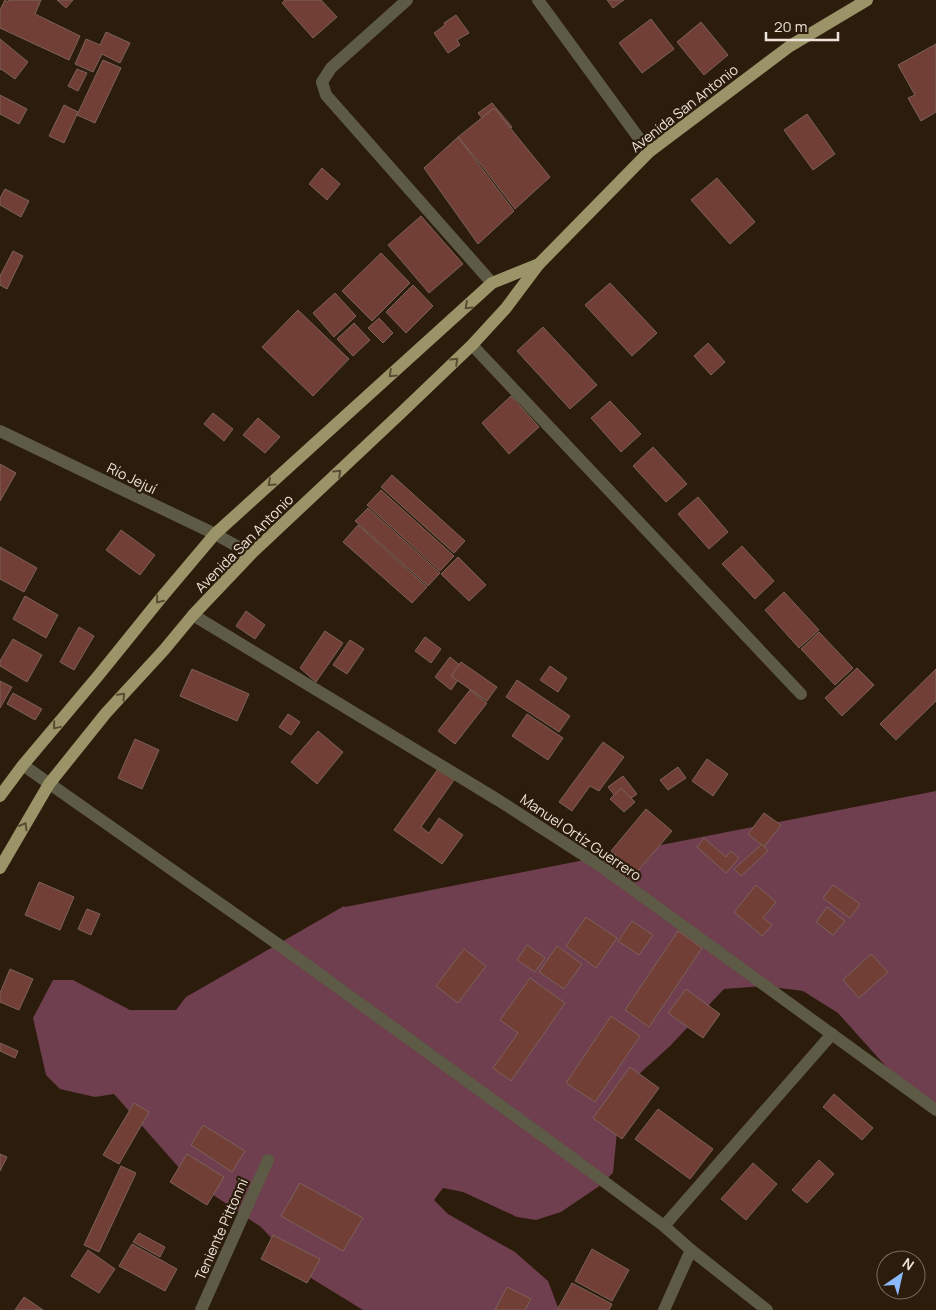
<svg xmlns="http://www.w3.org/2000/svg" width="936" height="1310" font-family="Manrope,sans-serif">
	<style>
		.forest { fill: #6f3e4f }
		.building { fill: #713f35; stroke: #7c625c }
		.lines { fill: none; stroke-linecap: round; stroke-linejoin: round }
		.street { stroke: #5d5a45; stroke-width: 12 }
		.primary { stroke: #9b9469; stroke-width: 12 }
		.oneway { stroke: #584c31 }
		.labels { text-anchor: middle; dominant-baseline: central; stroke-width: 4.5; stroke-linejoin: round; paint-order: stroke }
		.street-label { font-size: 14px; fill: #eee3d9; stroke: #2b1c0c }
	</style>
	<rect width="100%" height="100%" fill="#2b1c0c"/>
	<!-- forest -->
	<polygon class="forest" points="936,791 936,1107 890,1071 838,1013 803,991 764,986 724,989 670,1046 615,1096 620,1101 613,1173 598,1187 561,1212 536,1220 517,1217 463,1192 443,1188 434,1200 448,1214 515,1252 548,1281 559,1310 363,1310 306,1275 261,1227 188,1178 114,1094 95,1097 60,1089 46,1075 33,1018 53,980 73,980 130,1010 176,1010 186,997 344,906 345,907"/>
	<!-- building -->
	<g class="building">
		<polygon points="5,0 8,2 9,0 41,0 35,14 80,36 69,60 0,28 0,10"/>
		<polygon points="57,0 73,0 66,8"/>
		<polygon points="285,0 321,0 337,17 313,38 282,3"/>
		<polygon points="607,0 624,0 613,8"/>
		<polygon points="456,15 469,33 457,40 460,45 448,53 434,33 445,25 444,23"/>
		<polygon points="651,19 674,49 642,73 619,43"/>
		<polygon points="701,22 728,55 704,75 677,42"/>
		<polygon points="106,32 130,43 120,63 102,54 93,72 75,64 86,39 100,45"/>
		<polygon points="0,39 28,62 15,79 1,69 0,70"/>
		<polygon points="936,44 936,112 921,121 908,98 915,95 898,65"/>
		<polygon points="103,60 121,68 95,123 77,115"/>
		<polygon points="77,69 87,73 78,91 68,86"/>
		<polygon points="0,95 27,109 19,124 0,114"/>
		<polygon points="492,103 512,127 498,138 478,113"/>
		<polygon points="64,105 78,112 64,143 49,136"/>
		<polygon points="494,108 550,177 515,209 482,166 458,137"/>
		<polygon points="807,114 835,154 813,170 784,130"/>
		<polygon points="458,137 514,211 478,244 424,168"/>
		<polygon points="322,168 340,184 327,200 309,184"/>
		<polygon points="717,178 755,222 730,244 691,200"/>
		<polygon points="5,189 29,201 21,217 0,205 0,198"/>
		<polygon points="421,216 463,264 429,293 388,245"/>
		<polygon points="13,251 23,256 7,289 0,285 0,276"/>
		<polygon points="381,253 410,283 372,321 342,291"/>
		<polygon points="610,283 657,333 632,356 585,305"/>
		<polygon points="413,285 433,306 406,333 386,312"/>
		<polygon points="335,293 356,316 334,337 313,313"/>
		<polygon points="298,310 349,359 313,396 262,347"/>
		<polygon points="379,318 393,333 383,343 368,328"/>
		<polygon points="354,323 370,340 353,356 337,339"/>
		<polygon points="543,327 597,385 570,409 517,351"/>
		<polygon points="708,343 725,362 711,375 694,356"/>
		<polygon points="511,396 539,427 509,454 482,423"/>
		<polygon points="610,401 641,434 621,452 591,418"/>
		<polygon points="213,413 233,429 224,441 204,424"/>
		<polygon points="258,418 280,437 265,453 243,435"/>
		<polygon points="653,447 687,484 666,502 633,466"/>
		<polygon points="0,464 16,473 0,501"/>
		<polygon points="392,475 465,541 454,553 381,487"/>
		<polygon points="381,490 454,556 440,571 367,505"/>
		<polygon points="698,497 728,532 709,549 678,514"/>
		<polygon points="368,508 440,573 428,586 355,521"/>
		<polygon points="358,525 427,587 412,603 343,542"/>
		<polygon points="121,530 155,555 140,575 106,550"/>
		<polygon points="742,546 774,581 755,599 722,564"/>
		<polygon points="0,547 37,568 24,592 0,579"/>
		<polygon points="458,557 486,585 469,601 441,574"/>
		<polygon points="784,592 819,630 799,648 765,610"/>
		<polygon points="25,596 58,615 46,638 13,619"/>
		<polygon points="246,611 265,625 255,639 236,626"/>
		<polygon points="79,627 94,636 74,670 60,662"/>
		<polygon points="325,631 343,643 316,682 300,668"/>
		<polygon points="819,632 853,668 835,685 801,649"/>
		<polygon points="425,637 441,649 431,663 415,651"/>
		<polygon points="13,639 42,655 27,682 0,666 0,661"/>
		<polygon points="350,640 364,649 347,674 333,665"/>
		<polygon points="450,657 471,674 463,684 458,680 451,690 435,677"/>
		<polygon points="461,662 497,687 487,701 451,676"/>
		<polygon points="550,666 567,678 558,692 540,680"/>
		<polygon points="857,668 874,685 842,716 825,698"/>
		<polygon points="192,669 249,694 237,721 180,696"/>
		<polygon points="936,669 936,701 896,740 880,724"/>
		<polygon points="517,680 570,716 559,732 506,697"/>
		<polygon points="0,681 12,687 0,708"/>
		<polygon points="470,690 487,703 455,744 438,731"/>
		<polygon points="13,693 42,709 35,720 7,704"/>
		<polygon points="288,714 300,722 291,735 279,727"/>
		<polygon points="527,714 563,738 548,760 512,736"/>
		<polygon points="318,731 343,752 317,784 291,762"/>
		<polygon points="135,739 159,750 142,789 118,778"/>
		<polygon points="603,742 624,757 599,791 590,786 572,811 559,802"/>
		<polygon points="707,759 728,774 713,796 692,781"/>
		<polygon points="678,767 686,778 668,790 660,780"/>
		<polygon points="438,769 454,780 421,827 429,833 439,818 463,835 442,864 394,830"/>
		<polygon points="623,776 637,794 622,805 608,787"/>
		<polygon points="621,788 635,802 624,812 610,799"/>
		<polygon points="646,809 672,831 636,873 611,851"/>
		<polygon points="764,813 781,825 764,847 748,834"/>
		<polygon points="704,838 726,857 731,851 739,858 726,873 697,847"/>
		<polygon points="762,844 768,851 741,876 734,869"/>
		<polygon points="39,882 74,897 60,930 25,915"/>
		<polygon points="756,885 776,902 763,918 772,925 762,936 734,912"/>
		<polygon points="833,885 860,904 850,918 823,898"/>
		<polygon points="827,907 845,921 833,935 816,922"/>
		<polygon points="87,909 100,914 91,935 78,929"/>
		<polygon points="586,917 617,938 596,968 566,946"/>
		<polygon points="632,921 653,935 639,955 618,941"/>
		<polygon points="678,931 702,948 649,1027 625,1010"/>
		<polygon points="527,945 545,958 535,972 517,960"/>
		<polygon points="557,946 582,964 564,989 539,972"/>
		<polygon points="464,949 486,966 458,1003 436,986"/>
		<polygon points="871,954 888,972 859,998 843,980"/>
		<polygon points="10,969 33,979 19,1010 0,1002 0,993"/>
		<polygon points="530,978 565,1003 511,1081 493,1068 518,1033 500,1020"/>
		<polygon points="686,989 720,1014 703,1038 668,1013"/>
		<polygon points="611,1016 640,1036 595,1102 566,1083"/>
		<polygon points="0,1043 18,1051 15,1058 0,1051"/>
		<polygon points="630,1067 659,1088 622,1139 593,1118"/>
		<polygon points="834,1094 873,1128 862,1140 823,1107"/>
		<polygon points="134,1103 149,1112 119,1164 103,1155"/>
		<polygon points="658,1109 713,1149 690,1179 635,1139"/>
		<polygon points="203,1125 245,1151 232,1172 191,1145"/>
		<polygon points="0,1154 7,1157 0,1171"/>
		<polygon points="187,1154 224,1177 207,1205 170,1182"/>
		<polygon points="819,1160 834,1174 807,1203 792,1190"/>
		<polygon points="753,1163 777,1184 746,1220 721,1199"/>
		<polygon points="121,1166 136,1173 99,1252 84,1245"/>
		<polygon points="300,1183 363,1218 343,1251 281,1216"/>
		<polygon points="139,1233 165,1247 160,1257 133,1242"/>
		<polygon points="273,1235 320,1259 307,1283 261,1259"/>
		<polygon points="132,1244 177,1269 165,1291 119,1266"/>
		<polygon points="592,1249 629,1270 612,1301 575,1281"/>
		<polygon points="88,1250 115,1269 99,1293 71,1276"/>
		<polygon points="572,1283 612,1304 609,1310 557,1310"/>
		<polygon points="507,1287 531,1299 525,1310 495,1310"/>
		<polygon points="24,1297 43,1310 15,1310"/>
	</g>
	<g class="lines">
		<!-- street -->
		<g class="street">
			<polyline points="407,0 331,68 322,82 326,95 492,283"/>
			<polyline points="538,0 649,152"/>
			<polyline points="472,345 801,694"/>
			<polyline points="0,431 215,534 251,554"/>
			<polyline points="193,615 498,800 602,867 936,1110"/>
			<polyline points="23,765 282,947 544,1137 664,1226 691,1250 767,1310"/>
			<polyline points="664,1226 832,1034"/>
			<polyline points="201,1310 268,1160"/>
			<polyline points="664,1310 691,1250"/>
		</g>
		<!-- primary -->
		<g class="primary">
			<polyline points="0,796 23,765 98,676 161,598 215,534 492,283 539,264"/>
			<polyline points="0,868 49,784 106,713 164,650 193,615 251,554 402,412 472,345 506,308 539,264 649,152 790,46 867,0"/>
		</g>
	</g>
	<!-- one-way arrows -->
	<defs><path id="oneway-chevron" d="M-2-3.5L2.5 0L-2 3.5" fill="none" stroke-width="1.6" stroke-linecap="round" stroke-linejoin="round" transform="scale(1.25)"/></defs>
	<g class="oneway">
		<use href="#oneway-chevron" transform="translate(468 306) rotate(137)"/>
		<use href="#oneway-chevron" transform="translate(455 361) rotate(-44)"/>
		<use href="#oneway-chevron" transform="translate(392 374) rotate(137)"/>
		<use href="#oneway-chevron" transform="translate(338 473) rotate(-43)"/>
		<use href="#oneway-chevron" transform="translate(271 483) rotate(138)"/>
		<use href="#oneway-chevron" transform="translate(159 600) rotate(129)"/>
		<use href="#oneway-chevron" transform="translate(122 696) rotate(-47)"/>
		<use href="#oneway-chevron" transform="translate(56 726) rotate(130)"/>
		<use href="#oneway-chevron" transform="translate(24 826) rotate(-60)"/>
	</g>
	<g class="labels">
		<!-- street labels -->
		<g class="street-label">
			<text transform="translate(684 108) rotate(-38)">Avenida San Antonio</text>
			<text transform="translate(132 478) rotate(26)">Río Jejuí</text>
			<text transform="translate(244 543) rotate(-45)">Avenida San Antonio</text>
			<text transform="translate(581 837) rotate(34)">Manuel Ortíz Guerrero</text>
			<text transform="translate(221 1229) rotate(-66)">Teniente Pittonni</text>
		</g>
	</g>
	<!-- north arrow -->
	<g transform="translate(901 1275) rotate(34)"><circle r="24" fill="#2b1c0c" stroke="#796c5e"/>
	<path d="M0-4L9 19L0 12L-9 19Z" fill="#8abafc"/>
	<text y="-8" font-size="14" font-weight="bold" text-anchor="middle" fill="#eee3d9">N</text>
	</g>
	<!-- scale -->
	<path d="M766 32v8h72v-8" fill="none" stroke="#eee3d9" stroke-width="2.5"/>
	<text x="774" y="32" font-size="15" fill="#eee3d9" stroke="#2b1c0c" stroke-width="4" paint-order="stroke">20 m</text>
</svg>
